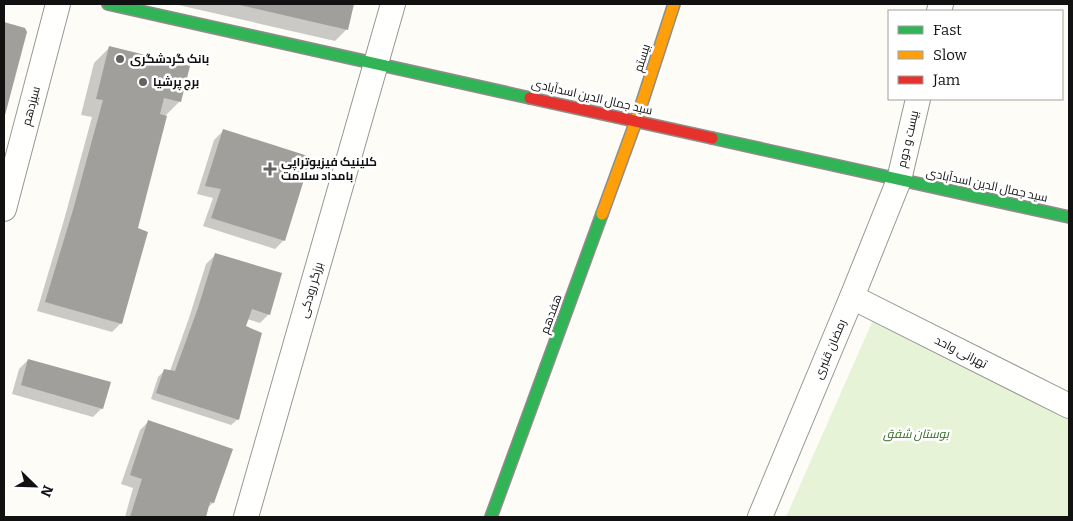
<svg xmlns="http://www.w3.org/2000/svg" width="1073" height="521" font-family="Bitter,Cairo,serif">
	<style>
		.green { fill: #e7f3d7 }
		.shadow { fill: #0003 }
		.building { fill: #a19f9c }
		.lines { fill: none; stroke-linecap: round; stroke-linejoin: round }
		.street-casing { stroke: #979795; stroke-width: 26 }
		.fast-casing { stroke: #8e8d8b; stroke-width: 14 }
		.slow-casing { stroke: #8e8d8b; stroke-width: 14 }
		.jam-casing { stroke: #8e8d8b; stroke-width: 14 }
		.street { stroke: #fffffe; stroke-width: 24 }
		.fast { stroke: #30b455; stroke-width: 11 }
		.slow { stroke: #ff9f0a; stroke-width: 11 }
		.jam { stroke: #e5322d; stroke-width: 11 }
		.poi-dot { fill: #646362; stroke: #fff; stroke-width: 2 }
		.labels { text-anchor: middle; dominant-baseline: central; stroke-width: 5; stroke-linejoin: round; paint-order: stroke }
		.street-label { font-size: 12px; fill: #111; stroke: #fff }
		.poi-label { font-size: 12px; font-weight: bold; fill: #111; stroke: #fff; text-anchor: start }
		.park-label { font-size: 12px; font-style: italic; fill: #2f6b1f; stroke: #fff }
	</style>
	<rect width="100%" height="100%" fill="#fdfcf7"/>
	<!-- green -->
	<polygon class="green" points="873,320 1069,417 1069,517 786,517"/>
	<!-- shadow -->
	<g class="shadow">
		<polygon points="174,4 353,4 347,29 335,41"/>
		<polygon points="4,23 24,29 26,32 4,117"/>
		<polygon points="110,47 180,101 166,115 136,228 121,323 112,332 37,311 64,220 92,117 81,115 94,63"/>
		<polygon points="223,131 284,240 275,249 203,226 213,198 197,194 214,140"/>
		<polygon points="215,255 269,314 260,323 247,319 244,327 238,419 231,425 151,399 158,377 164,371 170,371 189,318 206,264"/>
		<polygon points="28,360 102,408 93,417 12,394 19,369"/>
		<polygon points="149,421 213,503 207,508 204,517 125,517 133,488 121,484 140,430"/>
	</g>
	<!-- building -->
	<g class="building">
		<polygon points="235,4 354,4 348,30"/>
		<polygon points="4,22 25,28 27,32 4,119"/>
		<polygon points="109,46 190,66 181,102 164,98 160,114 167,116 138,228 148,232 122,324 45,302 73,210 103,100 96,99"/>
		<polygon points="223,129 311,157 285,241 211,218 221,189 205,186"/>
		<polygon points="215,253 282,273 270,315 252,309 246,326 262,333 239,420 156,393 164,369 175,371 198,308"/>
		<polygon points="28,359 111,382 103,409 21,385"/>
		<polygon points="148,420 233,449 214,503 210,502 206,517 130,517 142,479 130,475"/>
	</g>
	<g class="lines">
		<defs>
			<g id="street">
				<polyline points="939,11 941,4"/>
				<polyline points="4,209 58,4"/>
				<polyline points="852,297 1069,406"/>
				<polyline points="246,517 393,4"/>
				<polyline points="760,517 852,297 899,180 918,99"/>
			</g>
			<g id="fast">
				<polyline points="108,4 530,98"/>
				<polyline points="712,138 1069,217"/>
				<polyline points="491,517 602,214"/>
			</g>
			<polyline id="slow" points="602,214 636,121 674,4"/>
			<polyline id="jam" points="530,98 712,138"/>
		</defs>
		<!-- street casing -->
		<use href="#street" class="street-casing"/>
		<!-- fast casing -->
		<use href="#fast" class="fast-casing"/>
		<!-- slow casing -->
		<use href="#slow" class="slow-casing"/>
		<!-- jam casing -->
		<use href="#jam" class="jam-casing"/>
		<!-- street -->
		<use href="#street" class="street"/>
		<!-- fast -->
		<use href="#fast" class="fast"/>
		<!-- slow -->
		<use href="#slow" class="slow"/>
		<!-- jam -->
		<use href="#jam" class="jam"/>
	</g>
	<!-- markers -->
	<g class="poi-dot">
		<circle cx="120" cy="59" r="5"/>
		<circle cx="143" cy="82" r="5"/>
		<path d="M267.5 161.5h5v5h5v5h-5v5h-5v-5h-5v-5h5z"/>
	</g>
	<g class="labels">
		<!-- street labels -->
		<g class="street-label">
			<text transform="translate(642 58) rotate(-72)">بیستم</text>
			<text transform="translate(592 97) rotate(13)">سید جمال الدین اسدآبادی</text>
			<text transform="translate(31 106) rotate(-75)">سیزدهم</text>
			<text transform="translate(908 139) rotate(-77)">بیست و دوم</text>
			<text transform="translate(987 185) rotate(12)">سید جمال الدین اسدآبادی</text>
			<text transform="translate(311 290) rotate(-74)">برزگر رودکی</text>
			<text transform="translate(551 314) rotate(-70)">هفدهم</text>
			<text transform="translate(830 349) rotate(-67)">رمضان قنبری</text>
			<text transform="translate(961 352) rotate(27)">تهرانی واحد</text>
		</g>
		<!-- poi labels -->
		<g class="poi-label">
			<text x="130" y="59">بانک گردشگری</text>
			<text x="153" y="82">برج پرشیا</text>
			<text x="281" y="162">کلینیک فیزیوتراپی<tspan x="281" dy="14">بامداد سلامت</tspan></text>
		</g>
		<!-- park labels -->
		<g class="park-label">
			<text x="916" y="434">بوستان شفق</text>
		</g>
	</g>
	<!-- border -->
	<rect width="1073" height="521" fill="none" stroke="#111111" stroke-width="10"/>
	<!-- legend -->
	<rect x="888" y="10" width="175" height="90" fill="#ffffff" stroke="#a0a0a0"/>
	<rect x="898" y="26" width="25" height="8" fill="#30b455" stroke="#a0a0a0"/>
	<text x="933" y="35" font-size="15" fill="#111111">Fast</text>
	<rect x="898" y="51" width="25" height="8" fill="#ff9f0a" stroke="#a0a0a0"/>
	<text x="933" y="60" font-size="15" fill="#111111">Slow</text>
	<rect x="898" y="76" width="25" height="8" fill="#e5322d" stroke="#a0a0a0"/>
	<text x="933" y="85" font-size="15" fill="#111111">Jam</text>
	<!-- north arrow -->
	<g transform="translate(35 486) rotate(113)" stroke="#ffffff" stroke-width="4" paint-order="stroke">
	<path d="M0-4L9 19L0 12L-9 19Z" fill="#111111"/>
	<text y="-8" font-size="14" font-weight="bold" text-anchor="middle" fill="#111111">N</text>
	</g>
</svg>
